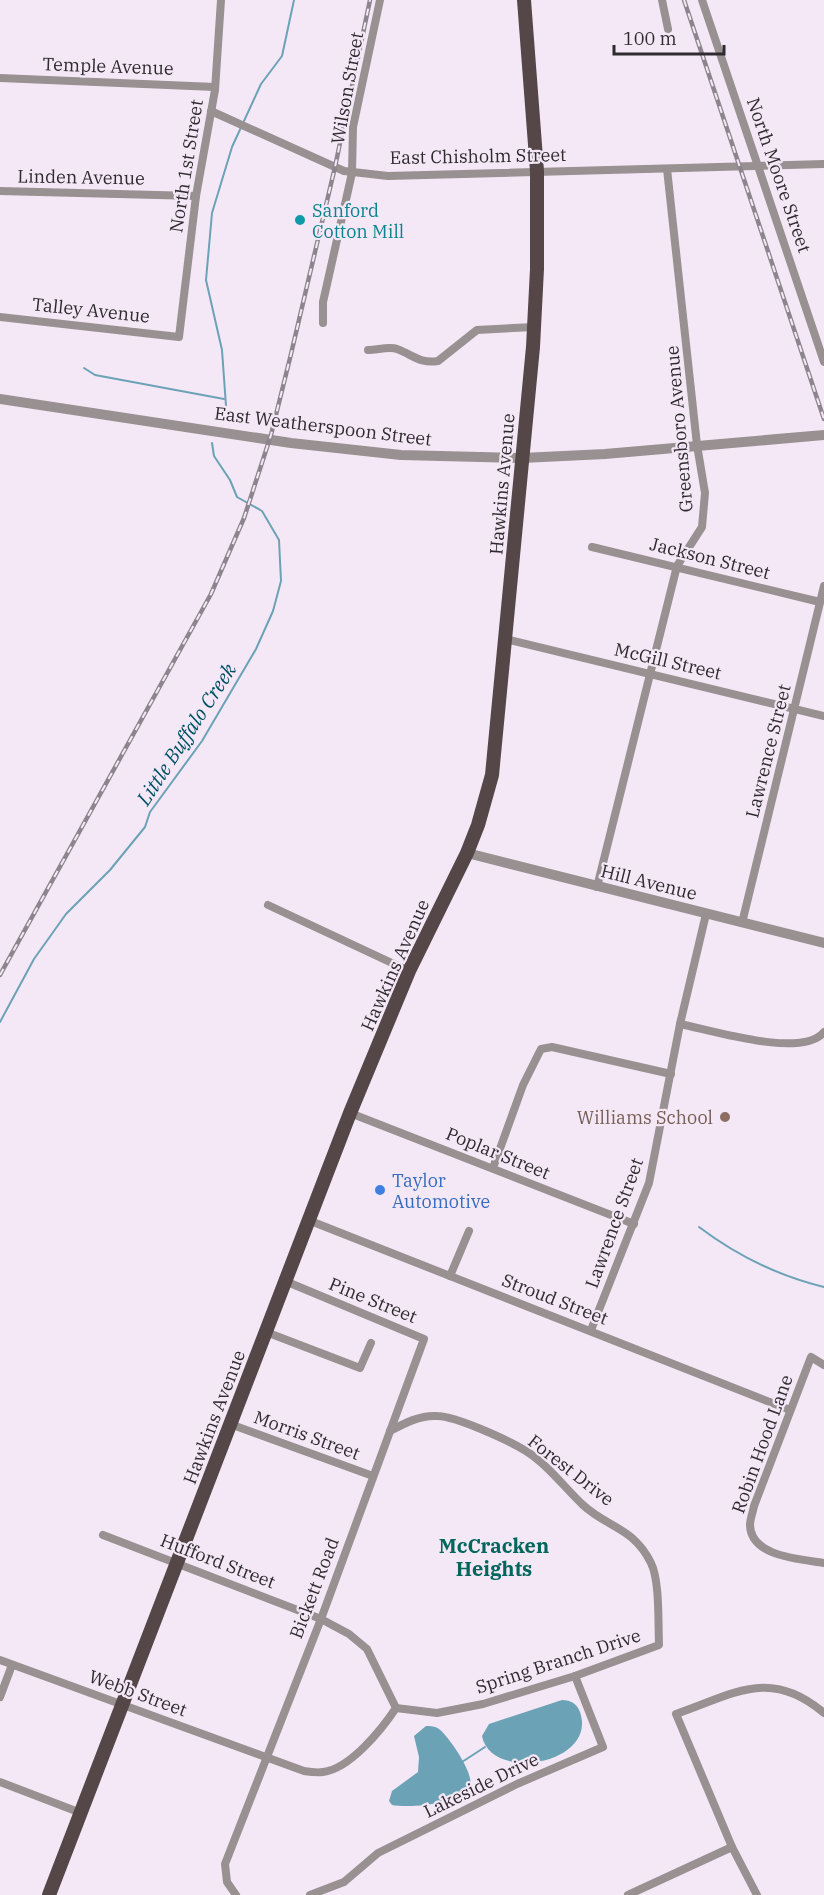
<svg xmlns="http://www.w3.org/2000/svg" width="824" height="1895" font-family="'IBM Plex Serif',serif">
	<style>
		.water { fill: #6ca2b6 }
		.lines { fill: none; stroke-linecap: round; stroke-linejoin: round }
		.stream { stroke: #6ca2b6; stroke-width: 2 }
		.minor { stroke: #999091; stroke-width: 8 }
		.tertiary { stroke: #999091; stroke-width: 10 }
		.primary { stroke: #554747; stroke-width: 14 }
		.rail-casing { stroke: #8c848e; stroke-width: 4.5 }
		.rail { stroke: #f4e8f6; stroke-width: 2; stroke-dasharray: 7; stroke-linecap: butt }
		.culture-dot { fill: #0f9aa8; stroke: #f4e8f6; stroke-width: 2 }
		.education-dot { fill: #8d6e63; stroke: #f4e8f6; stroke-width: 2 }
		.shop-dot { fill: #3f7fe0; stroke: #f4e8f6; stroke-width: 2 }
		.labels { text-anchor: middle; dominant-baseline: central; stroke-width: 4.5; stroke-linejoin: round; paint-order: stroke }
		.street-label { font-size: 18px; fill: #2e2a2f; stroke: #f4e8f6 }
		.culture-label { font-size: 18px; fill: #0d838f; stroke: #f4e8f6; text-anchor: start }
		.education-label { font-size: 18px; fill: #785e54; stroke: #f4e8f6; text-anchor: end }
		.shop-label { font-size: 18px; fill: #366cbe; stroke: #f4e8f6; text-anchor: start }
		.water-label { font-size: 20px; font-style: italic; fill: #005166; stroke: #f4e8f6 }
		.neighbourhood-label { font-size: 20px; font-weight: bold; fill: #02665d; stroke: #f4e8f6 }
	</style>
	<rect width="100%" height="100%" fill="#f4e8f6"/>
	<!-- water -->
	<g class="water">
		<path d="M 562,1700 C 571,1700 577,1704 580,1712 C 598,1764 491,1783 482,1736 L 489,1724 Z"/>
		<path d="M 426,1726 C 430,1726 435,1726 439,1729 C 449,1737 474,1773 470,1785 C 463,1805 409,1808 392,1805 L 389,1801 L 392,1791 L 418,1772 L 419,1757 L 414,1736 Z"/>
	</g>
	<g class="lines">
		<!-- stream -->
		<g class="stream">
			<polyline points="84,368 95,375 224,399"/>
			<polyline points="226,406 222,350 206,280 212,213 232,147 261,84 282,56 294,0"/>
			<polyline points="0,1022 34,959 66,914 110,870 145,827 150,812 202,741 256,649 273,611 281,581 279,540 262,511 237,497 230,480 214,456 212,443"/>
			<path d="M 699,1227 C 736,1255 779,1276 824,1287"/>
			<polyline points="462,1762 485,1747"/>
		</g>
		<!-- minor -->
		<g class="minor">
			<polyline points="662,0 668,29"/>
			<polyline points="702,0 824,362"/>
			<polyline points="0,78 215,87"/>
			<polyline points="211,111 344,171 388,176 824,164"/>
			<polyline points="0,191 196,196"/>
			<polyline points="0,317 179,337 196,196 215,90 221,0"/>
			<polyline points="323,323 323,302 352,173 353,127 380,0"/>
			<path d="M 368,350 C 377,350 390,346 397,349 C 413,355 420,364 438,361 L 477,330 L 534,327"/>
			<polyline points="592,547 820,602"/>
			<polyline points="505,639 824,716"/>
			<polyline points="597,887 677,566 702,527 705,493 697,445 667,169"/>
			<polyline points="268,905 409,971"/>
			<polyline points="742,923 824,586"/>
			<path d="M 680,1024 C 711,1030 802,1059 824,1032"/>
			<polyline points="350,1113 634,1224"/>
			<polyline points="493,1168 523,1085 541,1049 552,1047 671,1074"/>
			<polyline points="308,1220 790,1410"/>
			<polyline points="450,1276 469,1231"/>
			<polyline points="591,1330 649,1183 680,1024 706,914"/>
			<polyline points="266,1332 360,1368 371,1343"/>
			<path d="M 824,1365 L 811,1357 L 754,1506 C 753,1512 750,1519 750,1525 C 751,1557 800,1559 824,1563"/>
			<polyline points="230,1424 373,1476"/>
			<path d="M 390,1431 C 405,1423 420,1415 437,1416 C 456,1416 510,1441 526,1451 C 548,1465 564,1487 583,1505 C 608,1528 633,1527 651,1563 C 660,1581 658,1624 659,1645 L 575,1676 L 483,1704 L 437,1713 L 396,1708"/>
			<polyline points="103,1535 321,1619 349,1634 367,1649 396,1708"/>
			<path d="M 0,1660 L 304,1771 C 310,1772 317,1773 323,1772 C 350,1769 382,1729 396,1708"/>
			<polyline points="0,1697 12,1665"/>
			<polyline points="0,1782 81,1813"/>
			<polyline points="236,1895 227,1882 225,1864 321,1619 424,1339 285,1281"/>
			<polyline points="310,1895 344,1882 378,1853 517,1784 603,1747 575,1676"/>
			<polyline points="628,1895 732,1847"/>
			<path d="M 757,1895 L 732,1847 L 676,1714 C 734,1694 770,1667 824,1713"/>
		</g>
		<!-- tertiary -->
		<g class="tertiary">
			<polyline points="0,399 291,443 401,455 522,458 605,454 824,435"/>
			<polyline points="467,853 824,943"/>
		</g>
		<!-- primary -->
		<polyline class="primary" points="49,1895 350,1113 409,971 467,853 478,825 492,775 533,347 537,269 537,171 524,0"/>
		<defs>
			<g id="rail">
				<polyline points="684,0 824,419"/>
				<polyline points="0,975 211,594 244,518 271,435 291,354 335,167 370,0"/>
			</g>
		</defs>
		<!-- rail casing -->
		<use href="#rail" class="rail-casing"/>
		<!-- rail -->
		<use href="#rail" class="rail"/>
	</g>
	<!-- markers -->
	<circle class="culture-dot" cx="300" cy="220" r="6"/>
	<circle class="education-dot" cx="725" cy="1117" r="6"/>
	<circle class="shop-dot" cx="380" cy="1190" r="6"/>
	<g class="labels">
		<!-- street labels -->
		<g class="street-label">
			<text transform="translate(108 66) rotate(2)">Temple Avenue</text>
			<text transform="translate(347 88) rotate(-80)">Wilson Street</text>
			<text transform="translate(478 156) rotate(-1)">East Chisholm Street</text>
			<text transform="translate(186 166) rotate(-81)">North 1st Street</text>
			<text transform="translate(779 175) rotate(71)">North Moore Street</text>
			<text transform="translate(81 177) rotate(1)">Linden Avenue</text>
			<text transform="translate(91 310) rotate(6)">Talley Avenue</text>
			<text transform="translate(323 426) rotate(7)">East Weatherspoon Street</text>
			<text transform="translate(679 429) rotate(-95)">Greensboro Avenue</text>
			<text transform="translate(502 484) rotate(-85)">Hawkins Avenue</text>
			<text transform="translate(710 558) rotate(14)">Jackson Street</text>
			<text transform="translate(668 661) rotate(13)">McGill Street</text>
			<text transform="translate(768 751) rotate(-76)">Lawrence Street</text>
			<text transform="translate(649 882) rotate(14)">Hill Avenue</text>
			<text transform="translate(395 965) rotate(-66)">Hawkins Avenue</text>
			<text transform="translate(498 1153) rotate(22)">Poplar Street</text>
			<text transform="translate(614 1223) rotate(-70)">Lawrence Street</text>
			<text transform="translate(555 1299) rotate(21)">Stroud Street</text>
			<text transform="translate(373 1300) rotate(22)">Pine Street</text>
			<text transform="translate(214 1417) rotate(-69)">Hawkins Avenue</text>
			<text transform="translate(307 1435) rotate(20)">Morris Street</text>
			<text transform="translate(762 1444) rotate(-70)">Robin Hood Lane</text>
			<text transform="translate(571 1470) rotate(38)">Forest Drive</text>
			<text transform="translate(218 1561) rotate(21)">Hufford Street</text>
			<text transform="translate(314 1588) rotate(-69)">Bickett Road</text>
			<text transform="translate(558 1661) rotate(-18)">Spring Branch Drive</text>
			<text transform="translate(138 1693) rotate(20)">Webb Street</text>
			<text transform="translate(481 1785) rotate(-26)">Lakeside Drive</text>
		</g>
		<!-- culture labels -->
		<g class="culture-label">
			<text x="312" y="210">Sanford<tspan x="312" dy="21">Cotton Mill</tspan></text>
		</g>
		<!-- education labels -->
		<g class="education-label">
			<text x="713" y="1117">Williams School</text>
		</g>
		<!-- shop labels -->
		<g class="shop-label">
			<text x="392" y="1180">Taylor<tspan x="392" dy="21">Automotive</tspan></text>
		</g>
		<!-- water labels -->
		<g class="water-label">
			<text transform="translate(186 734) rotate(-57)">Little Buffalo Creek</text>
		</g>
		<!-- neighbourhood labels -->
		<g class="neighbourhood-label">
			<text x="494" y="1545">McCracken<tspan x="494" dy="23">Heights</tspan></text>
		</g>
	</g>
	<!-- scale -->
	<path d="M614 45v9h110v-9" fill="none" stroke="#2e2a2f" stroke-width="3"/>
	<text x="623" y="45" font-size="18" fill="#2e2a2f" stroke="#f4e8f6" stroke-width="4.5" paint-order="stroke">100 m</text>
</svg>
